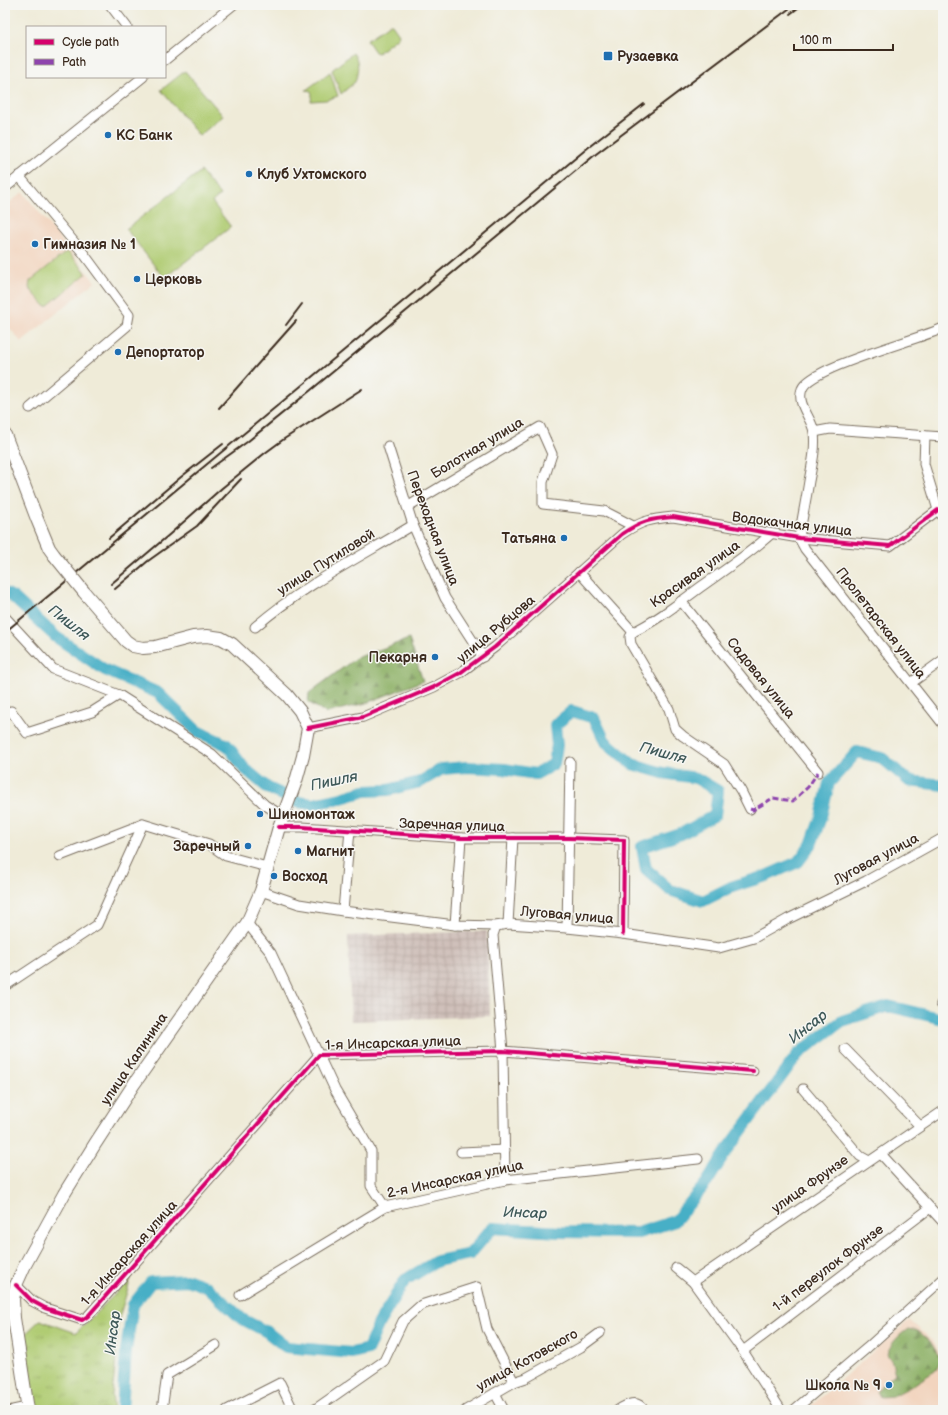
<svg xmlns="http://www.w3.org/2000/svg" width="948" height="1415" font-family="'Balsamiq Sans',sans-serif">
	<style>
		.built { fill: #f2d4be }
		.industrial { fill: url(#industrial-grid) }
		.grass { fill: url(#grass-tufts); stroke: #767b48 }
		.forest { fill: url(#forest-firs); stroke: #646d42 }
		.green { fill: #b0cc73; stroke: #767b48 }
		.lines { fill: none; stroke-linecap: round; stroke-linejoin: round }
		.river { stroke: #47afc6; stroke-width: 12 }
		.minor-casing { stroke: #7a6e5f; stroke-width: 11 }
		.major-casing { stroke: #7a6e5f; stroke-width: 14 }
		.minor { stroke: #fff; stroke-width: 9 }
		.major { stroke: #fff; stroke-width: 12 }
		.rail { stroke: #3b2a1e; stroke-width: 2 }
		.major-bridge-casing { stroke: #7a6e5f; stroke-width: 14; stroke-linecap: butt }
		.major-bridge { stroke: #fff; stroke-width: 12 }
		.quiet { stroke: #8e44ad; stroke-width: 3; stroke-dasharray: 6 3; stroke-linecap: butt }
		.cycleway-casing { stroke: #f6f6f2; stroke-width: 6 }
		.cycleway { stroke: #d6006c; stroke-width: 4 }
		.poi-dot { fill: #1f6fb2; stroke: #f6f6f2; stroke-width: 1.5 }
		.labels { text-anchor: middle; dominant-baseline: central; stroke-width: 3; stroke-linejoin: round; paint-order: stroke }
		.poi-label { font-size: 14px; font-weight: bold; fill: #3b2a1e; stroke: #f6f6f2; text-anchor: start }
		.street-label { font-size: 14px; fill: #3b2a1e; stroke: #f6f6f2 }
		.water-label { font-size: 15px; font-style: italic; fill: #3f5959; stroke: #f6f6f2 }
	</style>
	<defs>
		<pattern id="industrial-grid" width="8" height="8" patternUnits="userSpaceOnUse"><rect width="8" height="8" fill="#cfc0ba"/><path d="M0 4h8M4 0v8" fill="none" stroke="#b3a59f"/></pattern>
		<pattern id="grass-tufts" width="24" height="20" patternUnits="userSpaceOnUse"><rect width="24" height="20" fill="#b0cc73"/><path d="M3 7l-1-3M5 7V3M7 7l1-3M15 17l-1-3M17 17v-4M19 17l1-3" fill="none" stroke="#98af63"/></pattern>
		<pattern id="forest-firs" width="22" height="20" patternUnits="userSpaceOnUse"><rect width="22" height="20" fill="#8cb065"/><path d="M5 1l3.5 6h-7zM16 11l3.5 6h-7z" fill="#748f53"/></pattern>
	</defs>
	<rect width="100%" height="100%" fill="#f6f6f2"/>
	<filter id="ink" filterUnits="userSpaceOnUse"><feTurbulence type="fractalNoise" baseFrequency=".025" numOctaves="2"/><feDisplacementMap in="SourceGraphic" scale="8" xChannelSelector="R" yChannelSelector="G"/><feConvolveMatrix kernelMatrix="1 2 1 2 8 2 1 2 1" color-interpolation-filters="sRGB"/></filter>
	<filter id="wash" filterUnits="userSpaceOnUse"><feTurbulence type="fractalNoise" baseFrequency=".012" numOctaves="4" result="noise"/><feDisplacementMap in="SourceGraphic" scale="16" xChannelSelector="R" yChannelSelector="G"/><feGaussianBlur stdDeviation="0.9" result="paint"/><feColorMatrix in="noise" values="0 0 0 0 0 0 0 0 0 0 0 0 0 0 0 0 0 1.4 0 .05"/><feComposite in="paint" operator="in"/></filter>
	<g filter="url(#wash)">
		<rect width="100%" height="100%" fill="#efebd8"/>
		<!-- built -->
		<g class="built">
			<polygon points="23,192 95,282 21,342 5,322 5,206"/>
			<polygon points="909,1320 933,1341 943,1361 943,1410 806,1410"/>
		</g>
		<!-- industrial -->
		<polygon class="industrial" points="487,931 490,1016 351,1021 348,936"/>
		<!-- grass -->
		<polygon class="grass" points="131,1278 117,1325 116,1360 112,1395 114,1410 33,1410 20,1339 40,1320 76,1333"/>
		<!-- forest -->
		<g class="forest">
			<polygon points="409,639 423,681 366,703 326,713 308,702 309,693 356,658"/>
			<path d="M 908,1329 L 918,1331 L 930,1341 L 941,1360 L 935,1371 L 910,1387 L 893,1396 L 880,1397 L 877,1391 L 884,1382 L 895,1374 L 892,1362 L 887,1354 C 891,1343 898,1336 908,1329 Z"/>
		</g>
		<!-- green -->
		<g class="green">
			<polygon points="390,24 392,24 399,34 398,37 378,53 375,52 367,40"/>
			<path d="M 353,53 C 360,62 358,72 355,82 L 341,94 L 332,70 Z"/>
			<polygon points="185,71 223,116 199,136 161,90"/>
			<polygon points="330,72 338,96 326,100 311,101 312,94 311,91 306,90"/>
			<polygon points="201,171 220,195 212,202 231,227 164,278 126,229"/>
			<polygon points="68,252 85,271 86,274 47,306 45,306 29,288 30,281 65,253"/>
		</g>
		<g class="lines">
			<!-- river -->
			<g class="river">
				<polyline points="5,593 13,597 56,637 105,670 158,693 197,731 227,745 244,768 268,788 298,802 313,804 341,798 365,791 388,790 420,782 442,769 467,767 504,769 536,774 554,764 557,745 555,725 572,711 594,718 605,741 632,764 663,773 696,778 718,791 715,815 681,834 642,847 646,869 670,890 703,901 731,887 766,876 798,862 811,845 821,817 829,783 857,752 882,758 909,781 943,785"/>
				<polyline points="122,1410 126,1350 133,1305 151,1282 188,1280 207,1287 242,1319 267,1332 286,1347 352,1353 368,1349 379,1323 405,1280 437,1261 470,1254 492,1228 561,1232 638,1233 675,1221 707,1182 728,1149 798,1054 842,1021 888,1006 943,1019"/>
			</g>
		</g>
	</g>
	<g filter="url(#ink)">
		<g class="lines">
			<defs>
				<g id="minor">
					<polyline points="110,5 127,27"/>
					<polyline points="165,60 233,5"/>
					<polyline points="19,176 84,254 129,315 127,326 30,408"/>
					<polyline points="5,188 143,77"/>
					<polyline points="814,432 830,429 943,437"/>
					<polyline points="925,436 924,464 938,510 943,517"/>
					<polyline points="388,446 413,525 445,598 483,657"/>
					<polyline points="407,507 540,427 552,454 543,482 543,504 604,511 633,526"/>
					<path d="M 799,538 C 802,519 806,500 809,481 C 812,465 816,449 814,432 C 812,418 796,404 802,389 C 810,367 918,340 943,328"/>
					<polyline points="799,538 805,549 943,724"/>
					<polyline points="579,572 633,632"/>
					<polyline points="681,601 818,772"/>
					<polyline points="5,617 53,669 119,695 212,754 265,805 283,816"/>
					<path d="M 255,627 C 302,586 360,557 413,525"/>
					<polyline points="633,632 630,637 631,644 669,709 675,729 683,736 724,764 741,791 750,809"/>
					<path d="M 633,632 C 658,620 680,602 702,586 C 726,569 750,553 771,534"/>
					<polyline points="911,683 943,660"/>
					<polyline points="11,711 27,733 92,712 119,695"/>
					<path d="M 308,728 L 363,717 L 434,687 L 460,673 L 495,647 L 622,534 C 641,521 650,519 673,517 L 799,538 L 890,546 L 938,510"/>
					<polyline points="279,827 302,827 461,838 569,838 624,840 623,934"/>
					<polyline points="60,856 143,824"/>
					<polyline points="261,891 299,904 343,911 455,925 496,926 508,924 567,928 623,934 719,948 754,938 788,919 866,881 943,838"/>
					<polyline points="343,911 350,830"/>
					<polyline points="247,923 271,953 335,1090 371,1151 371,1186 385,1207"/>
					<polyline points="508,924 513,838"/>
					<polyline points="455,925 461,838"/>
					<polyline points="496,926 493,935 503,1051 505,1180"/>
					<polyline points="567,928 570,762"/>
					<polyline points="5,986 97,925 143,824 209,844 226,856 267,867"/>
					<polyline points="941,1004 943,1005"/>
					<polyline points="845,1049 920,1126"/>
					<polyline points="803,1089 860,1156 869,1161"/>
					<polyline points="461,1152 505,1150"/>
					<polyline points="881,1154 943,1222"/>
					<polyline points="676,1268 693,1282 743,1351 781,1410"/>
					<polyline points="693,1282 943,1111"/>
					<polyline points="16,1285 32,1301 45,1308 82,1320 88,1316 319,1055 503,1051 753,1071"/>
					<polyline points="240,1295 385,1207 505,1180 698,1159"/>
					<polyline points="743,1351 930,1208"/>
					<polyline points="495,1393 504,1410"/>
					<polyline points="13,1410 27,1407"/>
					<polyline points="162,1410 167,1375 216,1345"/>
					<polyline points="227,1410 280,1383 293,1410"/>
					<polyline points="314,1410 384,1361 403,1321 421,1305 477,1287 487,1329 514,1382"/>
					<polyline points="466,1410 514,1382 526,1378 581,1347 600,1333"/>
					<path d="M 618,1410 C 627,1404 637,1399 644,1410"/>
					<polyline points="794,1410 867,1348 943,1279"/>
				</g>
				<g id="major">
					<polyline points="5,435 37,519 49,548 54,555"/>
					<polyline points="28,1410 14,1318 13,1299 16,1285 25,1265 64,1194 95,1144 134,1084 247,923 261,891 279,827 296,781 303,756 308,728 300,711 287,695 232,644 221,638 207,636 193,637 155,647 143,648 133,646 126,641 84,592"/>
				</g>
			</defs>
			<!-- minor casing -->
			<use href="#minor" class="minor-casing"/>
			<!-- major casing -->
			<use href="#major" class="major-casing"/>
			<!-- minor -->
			<use href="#minor" class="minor"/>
			<!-- major -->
			<use href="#major" class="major"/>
			<!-- rail -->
			<g class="rail">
				<polyline points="790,14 802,5"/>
				<polyline points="286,325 302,304"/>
				<polyline points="219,408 296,321"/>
				<polyline points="211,468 247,442 311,390 596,154 794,5"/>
				<polyline points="109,538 181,477 223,444"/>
				<polyline points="111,584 170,534 222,488 265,453 284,439 362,389"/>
				<polyline points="115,589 148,561 197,526 241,479"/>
				<polyline points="5,632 590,146 644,104"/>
			</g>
			<defs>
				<polyline id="major-bridge" points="54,555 84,592"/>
			</defs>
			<!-- major-bridge casing -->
			<use href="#major-bridge" class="major-bridge-casing"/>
			<!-- major-bridge -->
			<use href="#major-bridge" class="major-bridge"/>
			<!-- quiet -->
			<polyline class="quiet" points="750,809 753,810 773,798 793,801 808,787 818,772"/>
			<defs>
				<g id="cycleway">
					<path d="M 308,728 L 363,717 L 434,687 L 460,673 L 495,647 L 622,534 C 641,521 650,519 673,517 L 799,538 L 890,546 L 938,510"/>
					<polyline points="279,827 302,827 461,838 569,838 624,840 623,934"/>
					<polyline points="16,1285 32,1301 45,1308 82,1320 88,1316 319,1055 503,1051 753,1071"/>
				</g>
			</defs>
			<!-- cycleway casing -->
			<use href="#cycleway" class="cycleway-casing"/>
			<!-- cycleway -->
			<use href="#cycleway" class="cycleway"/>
		</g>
	</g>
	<!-- markers -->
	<g class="poi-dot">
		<rect x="603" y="51" width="10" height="10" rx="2"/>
		<circle cx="108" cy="135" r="4"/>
		<circle cx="249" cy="174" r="4"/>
		<circle cx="35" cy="244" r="4"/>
		<circle cx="137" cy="279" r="4"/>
		<circle cx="118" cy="352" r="4"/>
		<circle cx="564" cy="538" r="4"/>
		<circle cx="435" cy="657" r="4"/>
		<circle cx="260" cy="814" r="4"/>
		<circle cx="248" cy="846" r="4"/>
		<circle cx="298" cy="851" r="4"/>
		<circle cx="274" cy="876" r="4"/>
		<circle cx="889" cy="1385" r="4"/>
	</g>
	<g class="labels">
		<!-- poi labels -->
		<g class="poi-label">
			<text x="617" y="56">Рузаевка</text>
			<text x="116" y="135">КС Банк</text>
			<text x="257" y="174">Клуб Ухтомского</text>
			<text x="43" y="244">Гимназия № 1</text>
			<text x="145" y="279">Церковь</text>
			<text x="126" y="352">Депортатор</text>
			<text x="556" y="538" text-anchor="end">Татьяна</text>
			<text x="427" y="657" text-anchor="end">Пекарня</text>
			<text x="268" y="814">Шиномонтаж</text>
			<text x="240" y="846" text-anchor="end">Заречный</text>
			<text x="306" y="851">Магнит</text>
			<text x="282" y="876">Восход</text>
			<text x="881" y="1385" text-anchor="end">Школа № 9</text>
		</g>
		<!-- street labels -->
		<g class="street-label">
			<text transform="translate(477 448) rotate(-31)">Болотная улица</text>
			<text transform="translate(792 524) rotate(7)">Водокачная улица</text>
			<text transform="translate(433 528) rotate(69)">Переходная улица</text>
			<text transform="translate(326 562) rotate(-32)">улица Путиловой</text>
			<text transform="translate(695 574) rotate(-35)">Красивая улица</text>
			<text transform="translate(881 623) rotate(52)">Пролетарская улица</text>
			<text transform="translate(496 629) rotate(-40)">улица Рубцова</text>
			<text transform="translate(761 678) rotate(51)">Садовая улица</text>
			<text transform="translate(452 825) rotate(2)">Заречная улица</text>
			<text transform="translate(876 859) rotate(-28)">Луговая улица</text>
			<text transform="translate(567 915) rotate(5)">Луговая улица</text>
			<text transform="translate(393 1043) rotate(-2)">1-я Инсарская улица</text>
			<text transform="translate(134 1059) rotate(-56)">улица Калинина</text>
			<text transform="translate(455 1179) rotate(-12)">2-я Инсарская улица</text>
			<text transform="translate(810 1184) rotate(-35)">улица Фрунзе</text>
			<text transform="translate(129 1253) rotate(-48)">1-я Инсарская улица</text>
			<text transform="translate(828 1268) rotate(-37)">1-й переулок Фрунзе</text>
			<text transform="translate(527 1360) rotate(-29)">улица Котовского</text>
		</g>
		<!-- water labels -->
		<g class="water-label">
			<text transform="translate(69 623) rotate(38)">Пишля</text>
			<text transform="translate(663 753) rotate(15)">Пишля</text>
			<text transform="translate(334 781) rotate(-12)">Пишля</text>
			<text transform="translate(808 1027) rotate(-38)">Инсар</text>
			<text transform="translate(525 1213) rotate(2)">Инсар</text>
			<text transform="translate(113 1333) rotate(-83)">Инсар</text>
		</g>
	</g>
	<!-- margin -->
	<rect width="948" height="1415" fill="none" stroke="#f6f6f2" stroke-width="20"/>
	<!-- legend -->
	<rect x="26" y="26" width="140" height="52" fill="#f6f6f2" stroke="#aba49d"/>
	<rect x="34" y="39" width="20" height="6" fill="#d6006c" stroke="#aba49d"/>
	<text x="62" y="46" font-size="12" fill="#3b2a1e">Cycle path</text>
	<rect x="34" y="59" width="20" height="6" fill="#8e44ad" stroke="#aba49d"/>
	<text x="62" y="66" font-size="12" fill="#3b2a1e">Path</text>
	<!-- scale -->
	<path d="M794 44v6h99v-6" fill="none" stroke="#3b2a1e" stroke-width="2"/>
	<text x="800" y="44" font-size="12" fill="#3b2a1e" stroke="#f6f6f2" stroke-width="3" paint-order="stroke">100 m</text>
</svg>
